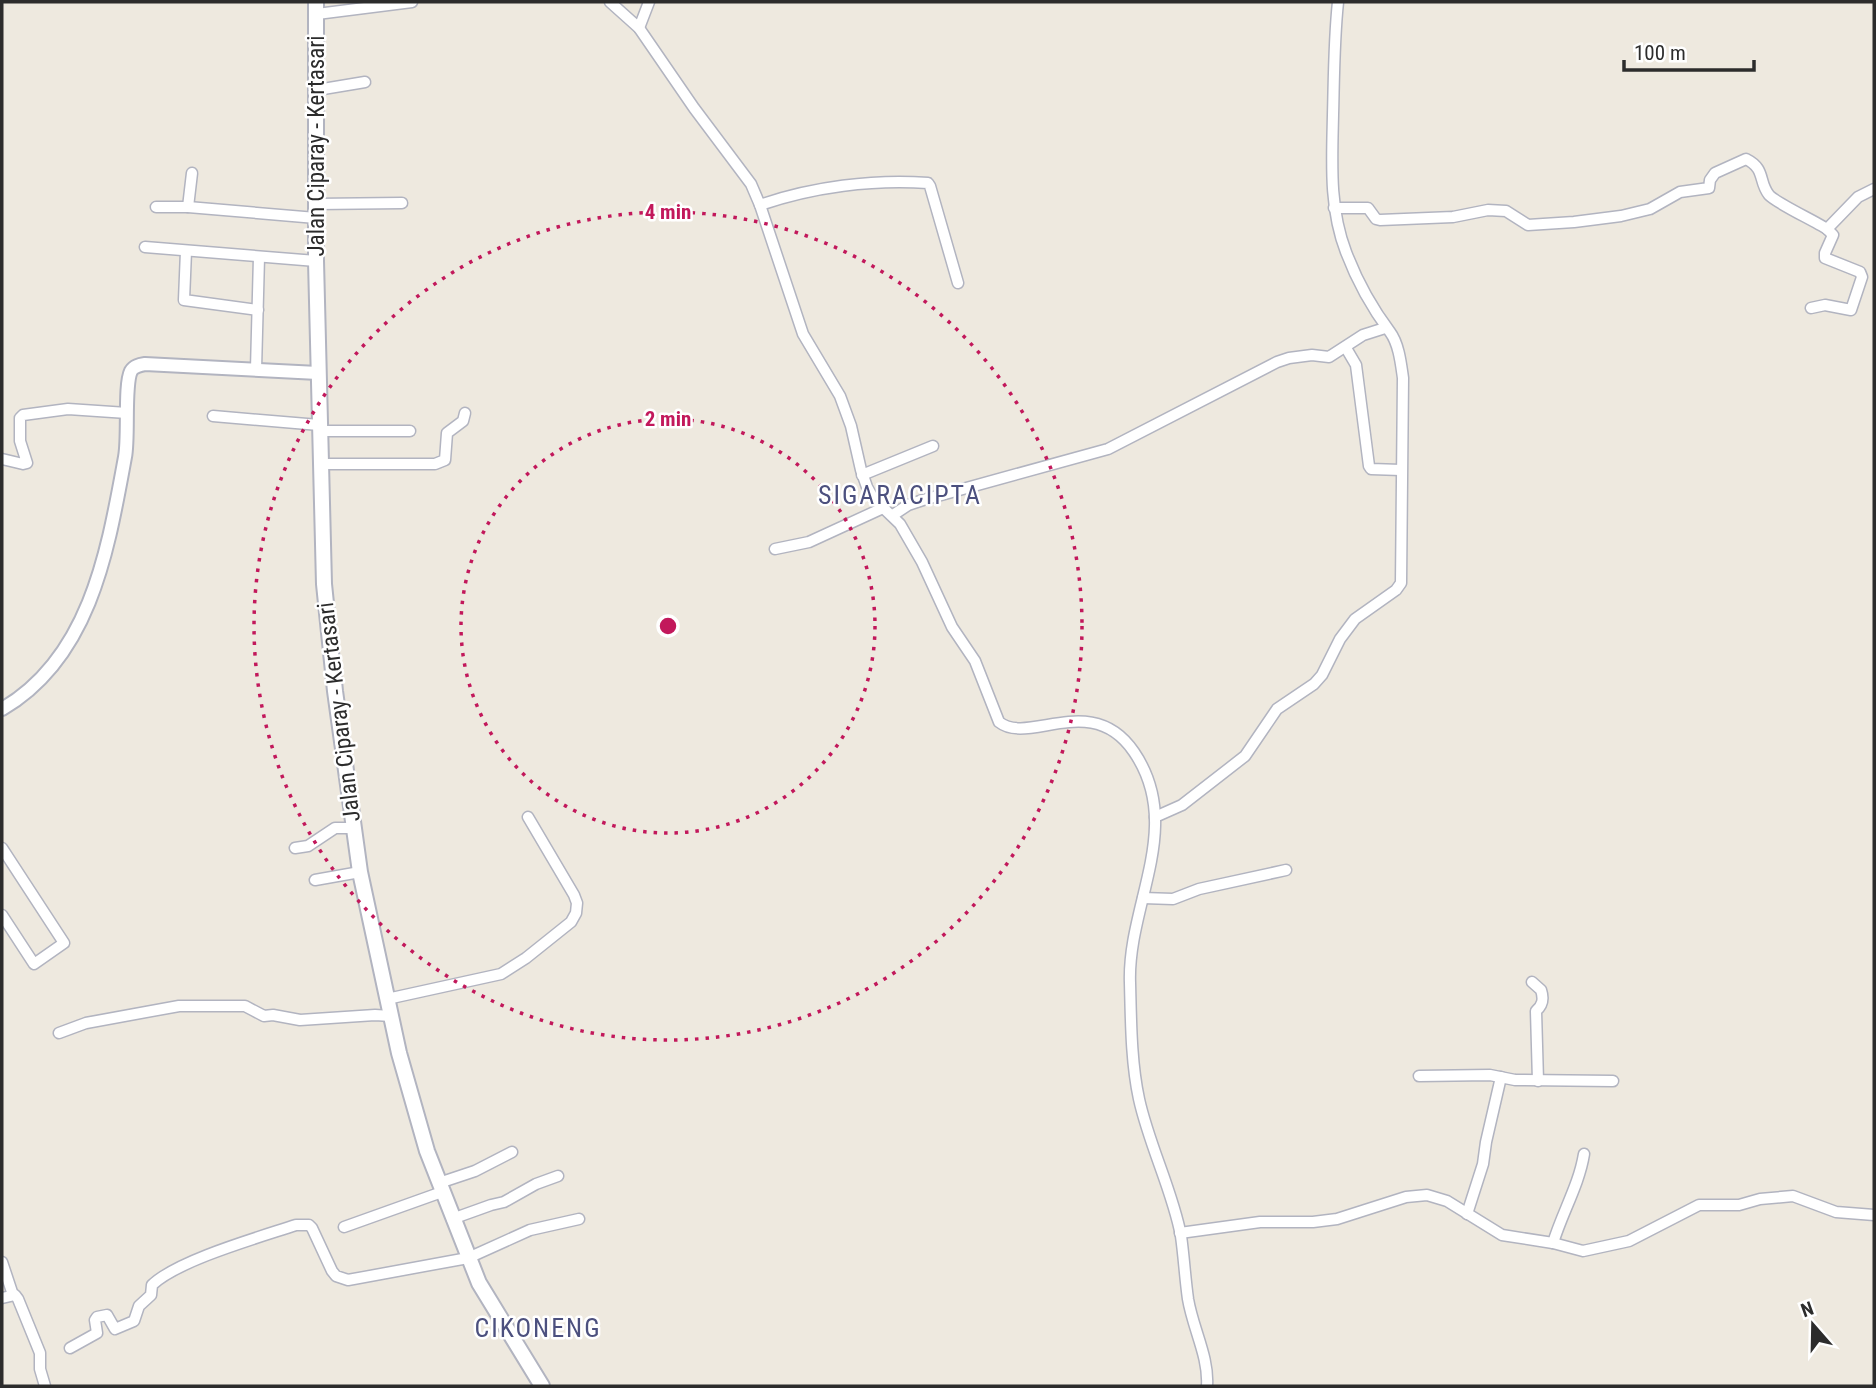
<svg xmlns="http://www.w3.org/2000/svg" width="1876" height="1388" font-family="'Roboto Condensed',sans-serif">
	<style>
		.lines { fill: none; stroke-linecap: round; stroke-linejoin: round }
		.minor-casing { stroke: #b2b4c0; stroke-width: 13 }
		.tertiary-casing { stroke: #b2b4c0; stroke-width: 16 }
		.secondary-casing { stroke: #b2b4c0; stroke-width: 18 }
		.minor { stroke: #fff; stroke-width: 10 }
		.tertiary { stroke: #fff; stroke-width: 12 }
		.secondary { stroke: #fff; stroke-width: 14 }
		.ring { fill: none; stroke: #c2185b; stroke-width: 3.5; stroke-dasharray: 3.5 7 }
		.labels { text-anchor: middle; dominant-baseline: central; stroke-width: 5; stroke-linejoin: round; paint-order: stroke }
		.street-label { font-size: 23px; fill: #2c2c2c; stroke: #fff }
		.quarter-label { font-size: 26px; letter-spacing: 2px; fill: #4c507e; stroke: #fff }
		.centre { fill: #c2185b; stroke: #fff; stroke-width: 3.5 }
		.ring-label { font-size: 21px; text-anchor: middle; font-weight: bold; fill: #c2185b; stroke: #fff; stroke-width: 5; stroke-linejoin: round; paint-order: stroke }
	</style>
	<rect width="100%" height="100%" fill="#eee9df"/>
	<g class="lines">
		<defs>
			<g id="minor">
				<path d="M 610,2 L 639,28 L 694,108 L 751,184 L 760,205 L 803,334 L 840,396 L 851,426 L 861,470 L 867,487 L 873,498 L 900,524 L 922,562 L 952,627 L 975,661 L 999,722 C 1029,746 1092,690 1134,752 C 1185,827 1127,905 1130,983 C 1131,1021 1131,1062 1139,1099 C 1149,1145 1173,1192 1181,1236 C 1184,1257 1185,1278 1188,1299 C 1193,1329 1209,1357 1207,1386"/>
				<polyline points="317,14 412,2"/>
				<polyline points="639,28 649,2"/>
				<polyline points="317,90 365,82"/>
				<polyline points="316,204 402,203"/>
				<path d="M 760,205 C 812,187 873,179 928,183 L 930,186 L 958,283"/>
				<polyline points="156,207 188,207 316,218"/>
				<polyline points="188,207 192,173"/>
				<path d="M 1334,208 L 1368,208 L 1376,219 L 1380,220 L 1453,217 L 1488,210 L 1506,211 L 1528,225 L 1574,222 L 1621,216 L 1650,209 L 1680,192 L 1709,188 L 1710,180 L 1715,173 L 1746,159 C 1766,169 1758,181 1769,195 C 1776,203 1815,221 1827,229 L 1858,197 L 1874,189"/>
				<polyline points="145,247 316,261"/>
				<polyline points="186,251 184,300 258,310"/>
				<polyline points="1811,308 1825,305 1851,310 1862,277 1860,272 1825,258 1825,253 1833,235 1827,229"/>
				<polyline points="1346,348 1356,365 1369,466 1371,469 1401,470"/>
				<polyline points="256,369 259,257"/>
				<polyline points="213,416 319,425"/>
				<polyline points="319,431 410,431"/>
				<polyline points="2,459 23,464 27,463 20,441 20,418 23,415 68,409 127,413"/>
				<polyline points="320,464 435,464 445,460 447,433 463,421 465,413"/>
				<polyline points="862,475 933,446"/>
				<polyline points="893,515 908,505 923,500 1108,449 1277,362 1289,358 1312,355 1329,357 1363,335 1385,328"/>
				<polyline points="775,549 809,542 883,508"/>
				<path d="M 1155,817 L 1182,805 L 1245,756 L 1277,709 L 1314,684 L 1322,675 L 1340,639 L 1355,619 L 1396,590 L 1401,583 L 1403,378 C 1401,364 1399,344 1390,332 C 1372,308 1357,281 1346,252 C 1329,208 1332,162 1333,115 C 1334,77 1334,39 1338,2"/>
				<polyline points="2,848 64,943 34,964 2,915"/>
				<polyline points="295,848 308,846 335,828 353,828"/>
				<polyline points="315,880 360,872"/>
				<polyline points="1143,898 1173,899 1199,889 1286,870"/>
				<path d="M 1532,982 L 1541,990 C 1544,999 1543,1005 1536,1011 L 1538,1081"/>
				<polyline points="387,999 501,974 526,958 571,922 576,913 577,903 574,895 528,817"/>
				<polyline points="59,1033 86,1023 179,1006 245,1006 264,1016 273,1015 300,1020 375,1015 391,1016"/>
				<polyline points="1419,1076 1490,1075 1515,1080 1613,1081"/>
				<polyline points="439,1183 475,1171 512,1152"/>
				<polyline points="1467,1214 1483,1164 1486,1142 1501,1077"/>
				<polyline points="452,1219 491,1205 504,1202 536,1184 558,1176"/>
				<polyline points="344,1227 442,1192"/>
				<polyline points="1180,1233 1260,1222 1313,1222 1337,1219 1406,1197 1427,1195 1447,1201 1502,1235 1553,1243 1583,1251 1629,1241 1699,1205 1739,1205 1760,1199 1793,1196 1836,1212 1874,1215"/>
				<path d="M 1553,1243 C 1562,1213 1579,1185 1584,1154"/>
				<polyline points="2,1262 13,1295"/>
				<polyline points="2,1298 15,1295 18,1299 40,1353 40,1369 45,1386"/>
				<path d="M 70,1348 L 97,1333 L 95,1320 L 97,1317 L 107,1315 L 115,1329 L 134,1321 L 139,1306 L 151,1295 L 152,1285 C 178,1260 260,1237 296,1225 L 309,1225 L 312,1228 L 332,1271 L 336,1276 L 348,1280 L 468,1258 L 530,1230 L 579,1219"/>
			</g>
			<path id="tertiary" d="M 2,709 C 91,657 108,549 125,457 C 129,437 124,385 131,371 C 134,366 139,365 145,364 L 318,373"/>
			<polyline id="secondary" points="316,2 316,261 324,584 335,691 360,872 399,1053 427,1151 479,1283 542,1386"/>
		</defs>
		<!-- minor casing -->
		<use href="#minor" class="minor-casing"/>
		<!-- tertiary casing -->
		<use href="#tertiary" class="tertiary-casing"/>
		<!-- secondary casing -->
		<use href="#secondary" class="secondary-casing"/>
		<!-- minor -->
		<use href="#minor" class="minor"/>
		<!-- tertiary -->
		<use href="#tertiary" class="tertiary"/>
		<!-- secondary -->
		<use href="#secondary" class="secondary"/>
	</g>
	<!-- distance rings -->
	<g class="ring">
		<circle cx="668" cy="626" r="207"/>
		<circle cx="668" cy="626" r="414"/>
	</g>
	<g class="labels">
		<!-- street labels -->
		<g class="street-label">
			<text transform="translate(316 146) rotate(-90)">Jalan Ciparay - Kertasari</text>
			<text transform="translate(339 712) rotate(-97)">Jalan Ciparay - Kertasari</text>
		</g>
		<!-- quarter labels -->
		<g class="quarter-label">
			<text x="900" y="495">SIGARACIPTA</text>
			<text x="538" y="1328">CIKONENG</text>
		</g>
	</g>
	<circle cx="668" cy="626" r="10" class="centre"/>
	<g class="ring-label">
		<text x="668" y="219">4 min</text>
		<text x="668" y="426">2 min</text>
	</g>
	<!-- border -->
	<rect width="1876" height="1388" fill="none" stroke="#2c2c2c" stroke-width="7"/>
	<!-- north arrow -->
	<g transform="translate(1813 1325) rotate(340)" stroke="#ffffff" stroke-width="5" paint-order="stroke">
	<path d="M0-5L12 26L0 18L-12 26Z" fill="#2c2c2c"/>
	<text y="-10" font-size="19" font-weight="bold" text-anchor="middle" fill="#2c2c2c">N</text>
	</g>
	<!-- scale -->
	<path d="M1624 60v10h130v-10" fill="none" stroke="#2c2c2c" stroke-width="3.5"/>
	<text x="1634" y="60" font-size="21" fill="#2c2c2c" stroke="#ffffff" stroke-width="5" paint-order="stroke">100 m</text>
</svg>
